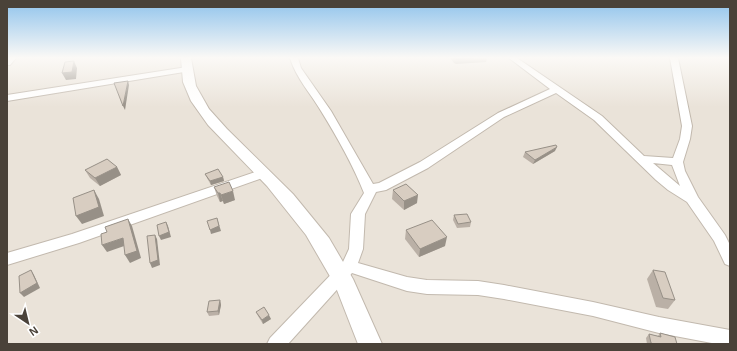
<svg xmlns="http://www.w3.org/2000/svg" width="737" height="351" font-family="Helvetica,sans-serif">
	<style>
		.residential { fill: #eae3d9 }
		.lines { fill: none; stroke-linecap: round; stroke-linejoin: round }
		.minor-casing { stroke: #c2b9ae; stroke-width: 2 }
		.tertiary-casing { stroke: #c2b9ae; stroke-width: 2 }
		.minor { fill: #fff; fill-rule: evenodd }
		.tertiary { fill: #fff; fill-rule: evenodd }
		.wall { fill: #bab0a6 }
		.shaded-wall { fill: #979087 }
		.building { fill: #d8cdc1; stroke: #979087 }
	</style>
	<rect width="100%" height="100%" fill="#f6f2eb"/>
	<!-- residential -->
	<rect class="residential" x="7" y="58" width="723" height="286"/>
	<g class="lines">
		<defs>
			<g id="minor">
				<polygon points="7,58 16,58 10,65 7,65"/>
				<path d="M 290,58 L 298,58 L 301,68 L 331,111 L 373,184 L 379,183 L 420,162 L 498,113 L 550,89 L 509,58 L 517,58 L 602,116 L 644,156 L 673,158 L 680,139 L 682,126 L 670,58 L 678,58 L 692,126 L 690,139 L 683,162 L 685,171 L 698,197 L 725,235 L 730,245 L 730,266 L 725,264 L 714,241 L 687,202 L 668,190 L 656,180 L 594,120 L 556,93 L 504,117 L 428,168 L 386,190 L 376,192 L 365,214 L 363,249 L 358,263 L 407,277 L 427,280 L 478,281 L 504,285 L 593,302 L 659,317 L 730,330 L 730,344 L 717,344 L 659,333 L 593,316 L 504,299 L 478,295 L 427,294 L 407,291 L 352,273 L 288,344 L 267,344 L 270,338 L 343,262 L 349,249 L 351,214 L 364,193 C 353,165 337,137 321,111 C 311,94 296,78 290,58 ZM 653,163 L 672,165 L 680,186 Z"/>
				<polygon points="187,67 190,67 191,69 190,71 7,101 7,95"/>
				<polygon points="264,169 268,170 270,173 268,176 79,243 7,265 7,253 72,234"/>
			</g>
			<polygon id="tertiary" points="181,58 191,58 196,86 209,109 227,129 293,194 329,238 353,279 382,344 358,344 335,285 306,235 267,186 208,125 191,101 183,82"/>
		</defs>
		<!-- minor casing -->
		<use href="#minor" class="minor-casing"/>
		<!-- tertiary casing -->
		<use href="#tertiary" class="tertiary-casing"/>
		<!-- minor -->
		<use href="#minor" class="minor"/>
		<!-- tertiary -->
		<use href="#tertiary" class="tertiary"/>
	</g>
	<!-- wall -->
	<g class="wall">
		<polygon points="450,58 487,58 486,62 456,64 454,63"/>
		<polygon points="555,151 533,164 523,157 525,152"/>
		<polygon points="117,167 121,175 100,186 90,178 85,170"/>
		<polygon points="205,174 223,177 224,181 211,185 207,178"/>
		<polygon points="214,187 235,200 224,204 223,201 220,202 217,196"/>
		<polygon points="393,190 417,203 404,210 392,199"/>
		<polygon points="454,215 471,222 470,227 457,228 453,220"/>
		<polygon points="406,230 445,246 419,257 405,239"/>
		<polygon points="653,270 675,300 668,309 656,307 647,279"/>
		<polygon points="220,300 221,305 219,315 209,316 207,312"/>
		<polygon points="256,312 271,319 263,324 258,316"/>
		<polygon points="660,333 677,344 647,344 646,338 649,334 658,336"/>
	</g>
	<!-- shaded-wall -->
	<g class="shaded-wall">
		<polygon points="74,61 77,68 76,79 66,80 62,73"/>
		<polygon points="128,81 129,85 125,110 123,106"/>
		<polygon points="557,147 555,151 533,164 535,160"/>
		<polygon points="117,167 121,175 100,186 95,178"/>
		<polygon points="223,177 224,181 211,185 210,181"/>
		<polygon points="94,190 99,199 104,216 82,224 76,216"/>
		<polygon points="233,191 235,200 224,204 221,195"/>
		<polygon points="218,193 220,193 223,201 220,202"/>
		<polygon points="418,195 417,203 404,210 404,201"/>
		<polygon points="217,218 221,231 211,234 210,230"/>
		<polygon points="128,219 132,226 141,258 130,263 125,255"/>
		<polygon points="166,222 168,226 171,237 161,240 159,236"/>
		<polygon points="155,235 157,239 160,265 152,268 150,263"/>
		<polygon points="447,237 445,246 419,257 420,249"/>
		<polygon points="123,238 127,245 107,252 102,245"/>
		<polygon points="31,270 34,275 40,288 24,297 20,293"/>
		<polygon points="220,300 221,305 219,315 218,311"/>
		<polygon points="269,315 271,319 263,324 262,320"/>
	</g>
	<!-- building -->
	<g class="building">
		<polygon points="454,58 474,58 457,59"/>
		<polygon points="74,61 72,72 62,73 65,62"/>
		<polygon points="128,81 123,106 114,83"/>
		<polygon points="556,145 557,147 535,160 525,152"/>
		<polygon points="107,159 117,167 95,178 85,170"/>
		<polygon points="218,169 223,177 210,181 205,174"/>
		<polygon points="229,182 233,191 221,195 220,193 218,193 214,187"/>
		<polygon points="406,184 418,195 404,201 393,190"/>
		<polygon points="94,190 99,207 76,216 73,198"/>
		<polygon points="467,214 471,222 458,224 454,215"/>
		<polygon points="217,218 219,226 210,230 207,221"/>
		<polygon points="128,219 137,251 125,255 123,238 102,245 101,234 107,232 105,227"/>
		<polygon points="432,220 447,237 420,249 406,230"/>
		<polygon points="166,222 169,232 159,236 157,225"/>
		<polygon points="155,235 158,260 150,263 147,236"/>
		<polygon points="31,270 37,283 20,293 19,276"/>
		<polygon points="653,270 665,272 675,300 663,298"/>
		<polygon points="220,300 218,311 207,312 209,301"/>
		<polygon points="264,307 269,315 262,320 256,312"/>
		<polygon points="660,333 675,337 677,344 654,344 651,343 649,334 661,337"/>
	</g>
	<!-- sky -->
	<linearGradient id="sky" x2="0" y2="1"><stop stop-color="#8fc3ec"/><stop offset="0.54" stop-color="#fbf9f6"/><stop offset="1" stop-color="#fbf9f6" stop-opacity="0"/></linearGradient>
	<rect width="737" height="107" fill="url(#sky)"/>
	<!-- border -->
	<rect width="737" height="351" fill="none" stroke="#4a4239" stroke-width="16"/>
	<!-- north arrow -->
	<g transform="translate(28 323) rotate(145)" stroke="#ffffff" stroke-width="3" paint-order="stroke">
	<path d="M0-3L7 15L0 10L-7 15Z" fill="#4a4239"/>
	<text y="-6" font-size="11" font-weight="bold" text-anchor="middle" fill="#4a4239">N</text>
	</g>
</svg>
